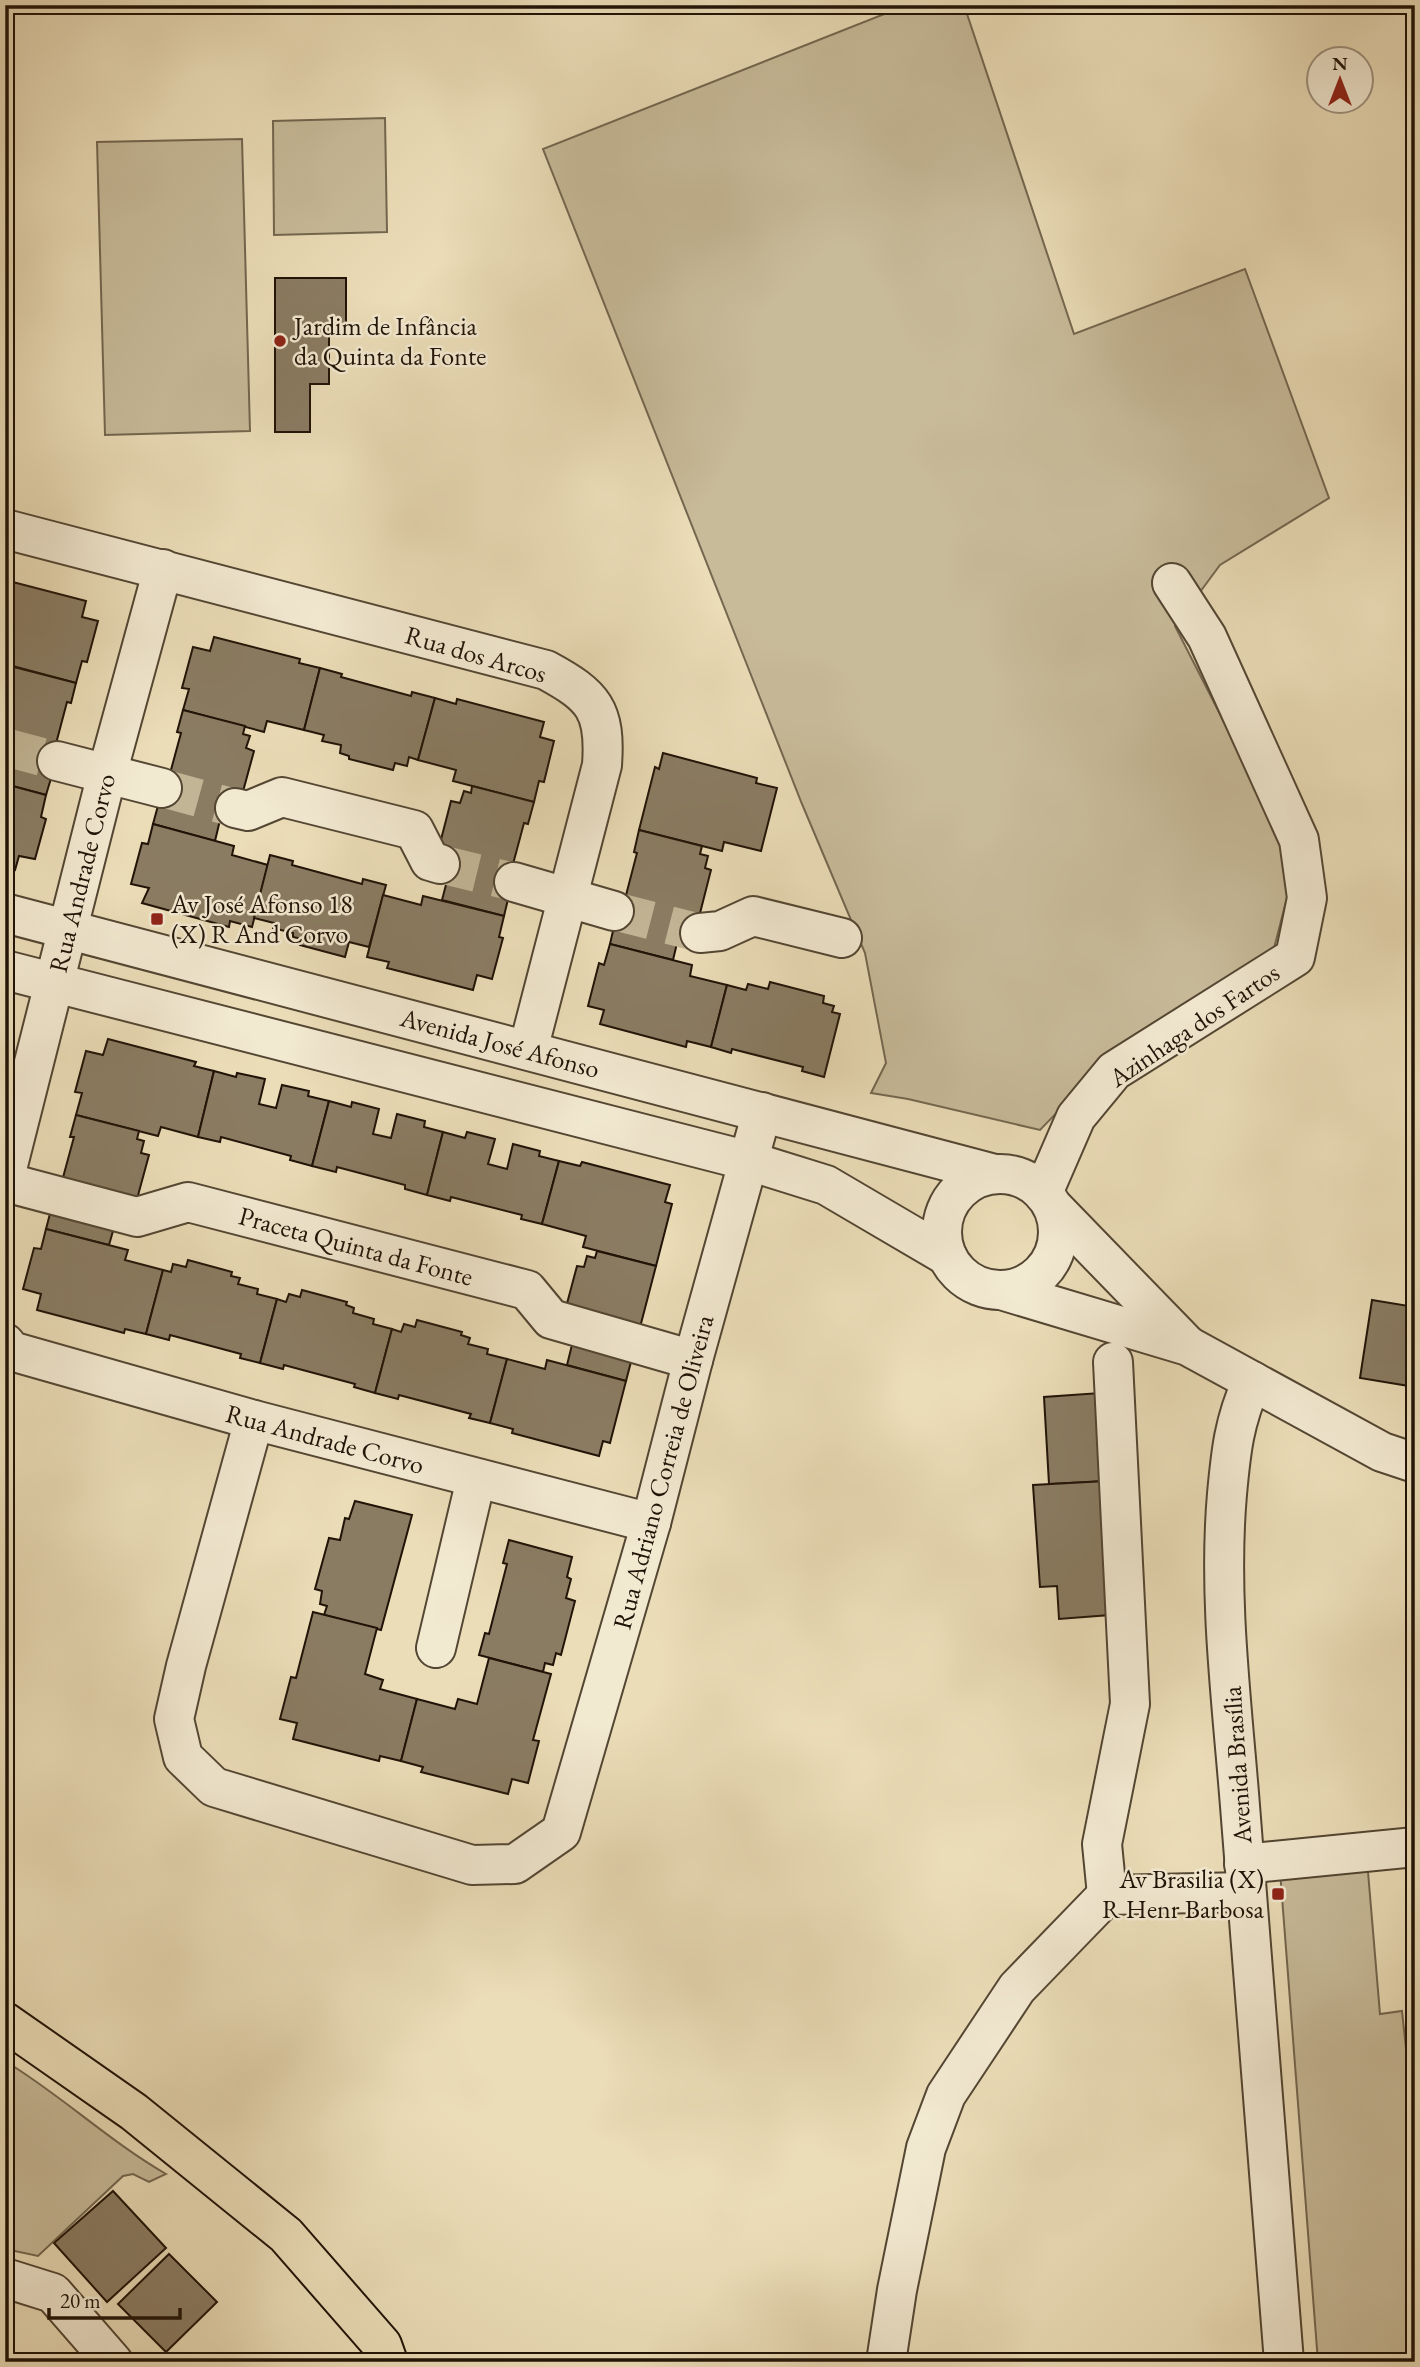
<svg xmlns="http://www.w3.org/2000/svg" width="1420" height="2367" font-family="'EB Garamond',serif">
	<style>
		.green { fill: #c8bb9a; stroke: #746750; stroke-width: 2 }
		.building { fill: #8a7c63; stroke: #201307; stroke-width: 2 }
		.lines { fill: none; stroke-linecap: round; stroke-linejoin: round }
		.minor-tunnel { stroke: #c2b595; stroke-width: 38; stroke-dasharray: 38 19; stroke-linecap: butt }
		.minor-casing { stroke: #534633; stroke-width: 42 }
		.major-casing { stroke: #201307; stroke-width: 42 }
		.minor { stroke: #f2e9d1; stroke-width: 38 }
		.major { stroke: #ebddb8; stroke-width: 38 }
		.poi-dot { fill: #8f2418; stroke: #f2e9d1; stroke-width: 2.5 }
		.labels { text-anchor: middle; dominant-baseline: central; stroke-width: 5; stroke-linejoin: round; paint-order: stroke }
		.poi-label { font-size: 26px; fill: #201307; stroke: #f2e9d1; text-anchor: start }
		.street-label { font-size: 26px; fill: #201307; stroke: #f2e9d1 }
	</style>
	<rect width="100%" height="100%" fill="#ebddb8"/>
	<filter id="stains"><feTurbulence type="fractalNoise" baseFrequency=".00286" numOctaves="4"/><feColorMatrix values="0 0 0 0 .2 0 0 0 0 .09 0 0 0 0 .02 0 0 0 .5 -.17"/></filter>
	<radialGradient id="worn" r=".72"><stop offset=".6" stop-color="#630" stop-opacity="0"/><stop offset="1" stop-color="#630" stop-opacity=".3"/></radialGradient>
	<!-- green -->
	<g class="green">
		<polygon points="907,5 964,5 1074,334 1245,269 1329,498 1220,565 1175,626 1296,863 1273,952 1105,1063 1040,1130 908,1099 871,1093 886,1063 865,953 802,804 543,149"/>
		<polygon points="385,118 387,232 274,235 273,121"/>
		<polygon points="242,139 250,431 105,435 97,142"/>
		<polygon points="1367,1860 1380,2014 1402,2011 1415,2133 1415,2362 1318,2362 1280,1871"/>
		<path d="M 5,2061 C 61,2095 109,2141 166,2174 L 149,2182 L 133,2174 L 123,2176 L 38,2256 L 5,2249 Z"/>
	</g>
	<!-- building -->
	<g class="building">
		<polygon points="275,278 346,278 346,327 329,327 329,384 310,384 310,432 275,432"/>
		<polygon points="5,580 86,601 82,617 98,621 87,662 82,661 76,683 5,664"/>
		<polygon points="214,637 300,659 299,663 320,668 304,730 267,721 264,732 183,710 189,689 182,688 193,647 210,651"/>
		<polygon points="14,667 76,683 71,703 67,702 48,774 52,775 46,795 5,784 5,672 13,674"/>
		<polygon points="320,668 342,674 341,677 411,696 412,692 435,698 418,760 409,757 407,766 395,763 393,770 349,759 349,756 340,753 341,745 322,741 324,735 304,730"/>
		<polygon points="435,698 456,704 457,699 544,722 540,737 554,741 544,782 539,781 534,802 453,781 456,770 418,760"/>
		<polygon points="183,710 245,726 243,734 250,736 246,748 254,751 242,795 226,821 220,820 215,841 153,824 159,802 162,803 181,733 177,732"/>
		<polygon points="663,753 757,778 756,783 777,788 761,851 724,842 722,851 639,830 655,767 659,769"/>
		<polygon points="5,784 46,795 41,817 46,819 35,859 19,856 15,870 5,868"/>
		<polygon points="472,786 534,802 528,824 524,823 505,894 509,895 504,916 442,900 447,881 437,855 451,801 460,803 464,791 471,793"/>
		<polygon points="153,824 234,846 232,855 268,865 252,927 230,921 229,927 142,903 149,888 131,884 142,843 148,844"/>
		<polygon points="639,830 702,846 700,854 708,856 705,868 711,870 697,925 684,941 678,939 673,960 610,944 615,922 619,922 637,853 634,852"/>
		<polygon points="270,855 293,861 292,865 362,884 363,879 386,885 369,947 349,942 345,957 300,945 302,939 293,937 293,933 273,928 274,923 254,918"/>
		<polygon points="383,895 421,905 423,896 504,916 499,937 503,938 492,979 477,975 473,990 387,968 389,962 367,957"/>
		<polygon points="610,944 692,965 690,976 727,985 711,1047 687,1041 686,1047 600,1024 604,1010 588,1006 599,963 604,965"/>
		<polygon points="770,982 824,996 823,1003 834,1006 832,1012 840,1014 824,1077 802,1071 803,1067 732,1049 731,1053 711,1047 727,985 746,990 748,984 768,989"/>
		<polygon points="108,1039 196,1062 194,1066 214,1071 198,1137 161,1127 158,1136 76,1115 82,1093 75,1092 86,1051 103,1055"/>
		<polygon points="214,1071 236,1077 237,1073 265,1079 259,1104 276,1108 282,1085 309,1091 308,1096 329,1101 312,1166 290,1160 291,1156 221,1137 220,1142 198,1137"/>
		<polygon points="329,1101 351,1107 352,1102 379,1109 373,1134 391,1138 397,1114 425,1121 424,1127 443,1132 427,1195 405,1189 405,1185 337,1167 336,1172 312,1166"/>
		<polygon points="76,1115 139,1131 137,1139 144,1141 141,1153 149,1155 137,1199 115,1224 109,1245 46,1229 52,1206 55,1207 74,1137 70,1137"/>
		<polygon points="443,1132 465,1138 467,1132 495,1139 488,1164 507,1169 513,1144 540,1151 539,1156 559,1161 542,1224 521,1219 522,1215 451,1197 450,1201 427,1195"/>
		<polygon points="559,1161 580,1166 582,1162 670,1185 665,1202 672,1204 656,1266 583,1247 586,1236 542,1224"/>
		<polygon points="46,1229 128,1250 125,1260 163,1270 146,1334 125,1329 124,1333 37,1310 41,1294 23,1289 34,1248 41,1249"/>
		<polygon points="597,1251 656,1266 626,1381 567,1365 572,1345 567,1344 573,1323 565,1311 577,1266 584,1267 587,1256 595,1258"/>
		<polygon points="188,1260 232,1272 231,1276 240,1278 238,1284 258,1289 257,1294 277,1299 260,1363 240,1358 241,1354 170,1335 169,1340 146,1334 163,1270 171,1272 173,1264 186,1267"/>
		<polygon points="302,1290 347,1302 346,1305 354,1308 353,1313 374,1319 373,1324 392,1329 375,1393 354,1387 355,1384 284,1365 283,1369 260,1363 277,1299 286,1302 289,1294 300,1297"/>
		<polygon points="1372,1300 1415,1307 1415,1387 1360,1378"/>
		<polygon points="417,1320 462,1332 461,1335 470,1338 468,1344 488,1349 487,1354 507,1359 490,1423 469,1418 471,1414 399,1395 398,1399 375,1393 392,1329 401,1332 404,1324 415,1327"/>
		<polygon points="507,1359 545,1369 547,1360 626,1381 610,1443 603,1441 599,1456 512,1433 513,1429 490,1423"/>
		<polygon points="1100,1393 1106,1481 1049,1484 1044,1397"/>
		<polygon points="1106,1481 1110,1615 1059,1619 1057,1586 1040,1587 1033,1485"/>
		<polygon points="355,1501 412,1515 381,1630 324,1615 327,1606 320,1604 322,1591 315,1589 329,1538 340,1540 345,1518 349,1519"/>
		<polygon points="509,1540 572,1557 567,1577 571,1579 566,1598 575,1601 561,1655 556,1653 553,1665 545,1663 543,1672 479,1655 485,1633 489,1634 507,1564 503,1563"/>
		<polygon points="313,1612 377,1628 365,1674 383,1680 380,1689 417,1699 401,1761 380,1756 379,1761 293,1739 297,1723 280,1719 291,1677 296,1678"/>
		<polygon points="489,1658 551,1674 533,1740 539,1741 528,1783 512,1779 508,1794 421,1772 423,1767 401,1761 417,1699 455,1709 458,1699 477,1704"/>
		<polygon points="113,2191 166,2248 107,2302 54,2243"/>
		<polygon points="169,2254 217,2302 166,2352 118,2304"/>
	</g>
	<g class="lines">
		<!-- minor-tunnel -->
		<g class="minor-tunnel">
			<polyline points="5,747 57,761"/>
			<polyline points="162,788 235,808"/>
			<polyline points="440,864 514,882"/>
			<polyline points="614,911 700,933"/>
		</g>
		<defs>
			<g id="minor">
				<path d="M 5,529 L 546,670 C 594,696 606,710 602,765 L 528,1050"/>
				<polyline points="57,761 162,788"/>
				<polyline points="235,808 248,811 282,797 414,830 430,861 440,864"/>
				<polyline points="514,882 614,911"/>
				<polyline points="5,913 995,1174"/>
				<polyline points="700,933 720,931 753,916 842,938"/>
				<polyline points="5,970 749,1161 826,1185 947,1256"/>
				<circle cx="1000" cy="1232" r="58"/>
				<polyline points="5,1177 107,774 163,569"/>
				<polyline points="5,1182 137,1217 188,1202 527,1290 551,1319 693,1360"/>
				<polyline points="1043,1193 1076,1117 1114,1071 1295,957 1307,898 1299,840 1207,637 1172,583"/>
				<polyline points="1053,1207 1186,1344"/>
				<polyline points="1001,1290 1188,1346 1382,1452 1415,1463"/>
				<polyline points="5,1343 11,1351 254,1420 651,1523"/>
				<path d="M 1252,1381 C 1234,1422 1231,1450 1227,1494 C 1218,1598 1232,1703 1240,1806 C 1253,1992 1269,2177 1284,2362"/>
				<polyline points="254,1420 186,1666 174,1719 183,1757 214,1787 472,1865 515,1864 561,1832 651,1523 693,1360 762,1112"/>
				<polyline points="436,1648 476,1479"/>
				<polyline points="1244,1864 1415,1847"/>
				<polyline points="1107,1895 1102,1844 1130,1704 1113,1362"/>
				<polyline points="5,2278 53,2293 113,2362"/>
				<polyline points="886,2362 897,2290 926,2148 946,2095 1017,1988 1107,1895 1245,1892"/>
			</g>
			<polyline id="major" points="5,2022 134,2112 286,2235 382,2345 388,2362"/>
		</defs>
		<!-- minor casing -->
		<use href="#minor" class="minor-casing"/>
		<!-- major casing -->
		<use href="#major" class="major-casing"/>
		<!-- minor -->
		<use href="#minor" class="minor"/>
		<!-- major -->
		<use href="#major" class="major"/>
	</g>
	<!-- markers -->
	<g class="poi-dot">
		<circle cx="280" cy="341" r="7"/>
		<rect x="150" y="912" width="14" height="14" rx="3.5"/>
		<rect x="1271" y="1887" width="14" height="14" rx="3.5"/>
	</g>
	<g class="labels">
		<!-- poi labels -->
		<g class="poi-label">
			<text x="294" y="326">Jardim de Infância<tspan x="294" dy="30">da Quinta da Fonte</tspan></text>
			<text x="171" y="904">Av José Afonso 18<tspan x="171" dy="30">(X) R And Corvo</tspan></text>
			<text x="1264" y="1879" text-anchor="end">Av Brasilia (X)<tspan x="1264" dy="30">R Henr Barbosa</tspan></text>
		</g>
		<!-- street labels -->
		<g class="street-label">
			<text transform="translate(476 654) rotate(16)">Rua dos Arcos</text>
			<text transform="translate(82 873) rotate(-76)">Rua Andrade Corvo</text>
			<text transform="translate(1194 1025) rotate(-34)">Azinhaga dos Fartos</text>
			<text transform="translate(500 1043) rotate(15)">Avenida José Afonso</text>
			<text transform="translate(356 1246) rotate(15)">Praceta Quinta da Fonte</text>
			<text transform="translate(325 1439) rotate(15)">Rua Andrade Corvo</text>
			<text transform="translate(663 1472) rotate(-75)">Rua Adriano Correia de Oliveira</text>
			<text transform="translate(1237 1765) rotate(-94)">Avenida Brasília</text>
		</g>
	</g>
	<!-- margin -->
	<rect width="1420" height="2367" fill="none" stroke="#ebddb8" stroke-width="28"/>
	<rect x="7" y="7" width="1406" height="2353" fill="none" stroke="#201307" stroke-width="3.5"/>
	<rect x="14" y="14" width="1392" height="2339" fill="none" stroke="#201307" stroke-width="2"/>
	<!-- north arrow -->
	<g transform="translate(1340 80)"><circle r="33" fill="#f2e9d1" stroke="#9e9380" stroke-width="2"/>
	<path d="M0-5L12 26L0 18L-12 26Z" fill="#8f2418"/>
	<text y="-10" font-size="19" font-weight="bold" text-anchor="middle" fill="#201307">N</text>
	</g>
	<!-- scale -->
	<path d="M49 2308v10h131v-10" fill="none" stroke="#201307" stroke-width="3.5"/>
	<text x="60" y="2308" font-size="21" fill="#201307" stroke="#f2e9d1" stroke-width="5" paint-order="stroke">20 m</text>
	<rect width="100%" height="100%" filter="url(#stains)"/>
	<rect width="100%" height="100%" fill="url(#worn)"/>
</svg>
